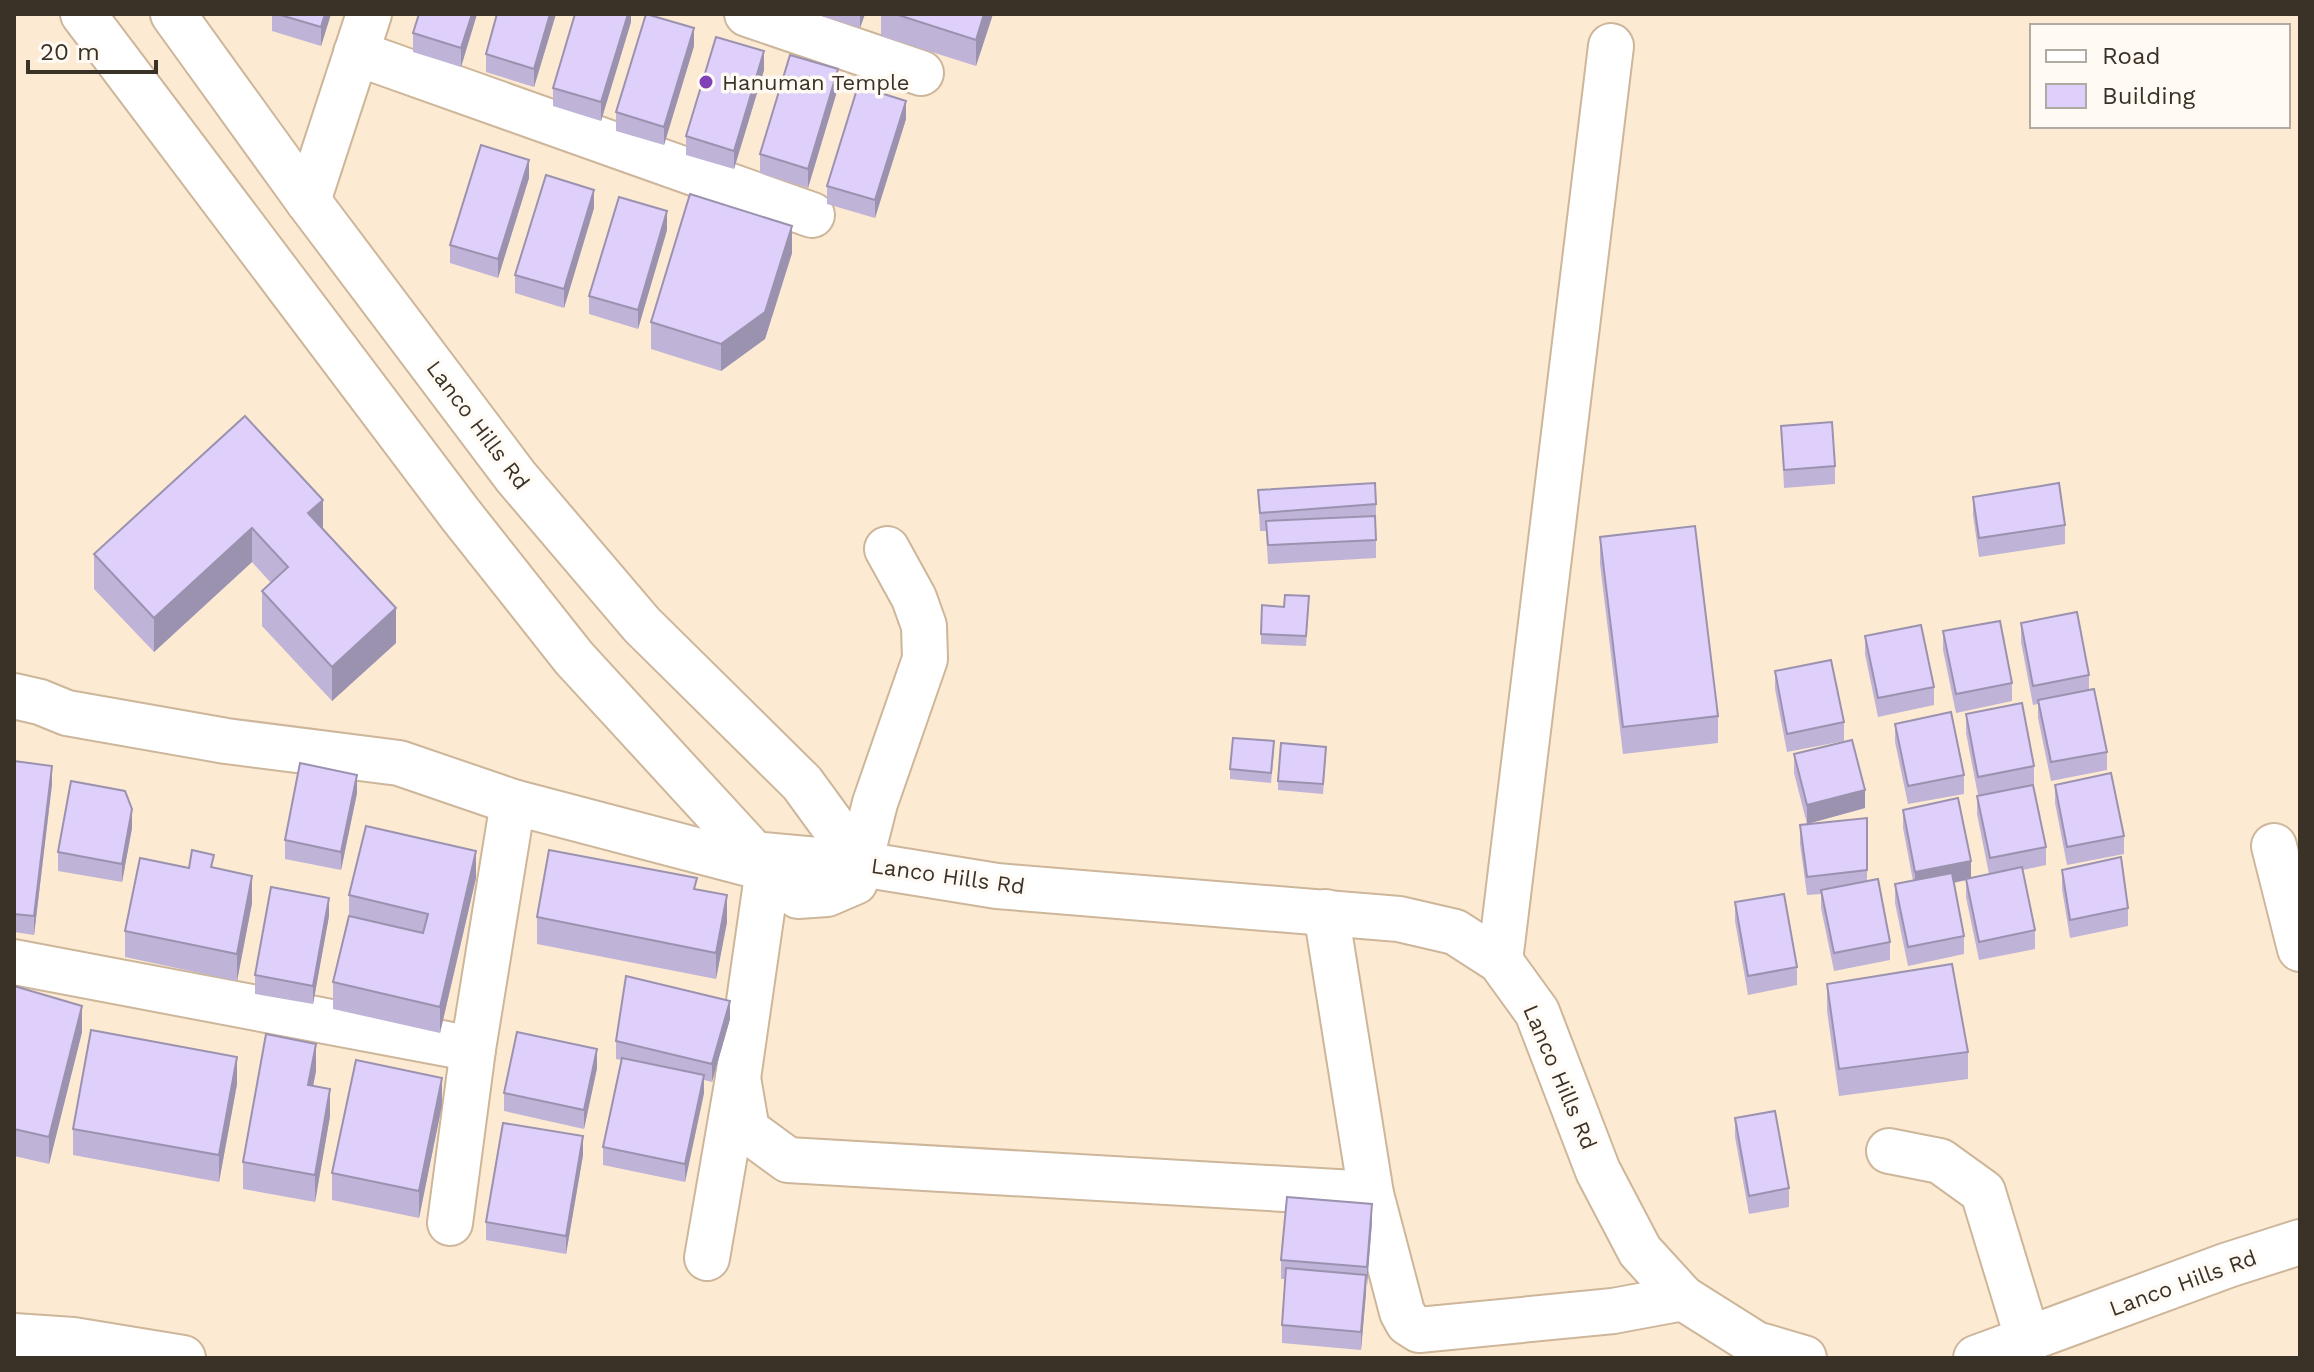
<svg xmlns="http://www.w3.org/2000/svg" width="2314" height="1372" font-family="'Work Sans',sans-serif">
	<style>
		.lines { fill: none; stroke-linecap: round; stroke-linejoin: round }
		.minor-casing { stroke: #cdb69a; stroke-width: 48 }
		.minor { stroke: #fff; stroke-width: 44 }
		.wall { fill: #bfb3d7 }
		.shaded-wall { fill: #9b92af }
		.building { fill: #ded0fa; stroke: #9b92af; stroke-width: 2 }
		.poi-dot { fill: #8140b5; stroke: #fffaf4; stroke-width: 3 }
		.labels { text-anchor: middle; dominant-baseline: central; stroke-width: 7; stroke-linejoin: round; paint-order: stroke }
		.poi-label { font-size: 22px; fill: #3b3227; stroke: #fffaf4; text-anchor: start }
		.street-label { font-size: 22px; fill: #3b3227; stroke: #fffaf4 }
	</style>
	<rect width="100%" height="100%" fill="#fdead3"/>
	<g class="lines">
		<defs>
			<g id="minor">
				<polyline points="83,14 460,514 574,658 754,854 861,864 997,886 1399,919 1455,932 1500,961 1537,1012 1598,1171 1640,1251 1683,1298 1756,1344 1804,1358"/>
				<polyline points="173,14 308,201 516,477 642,625 802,783 861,864"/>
				<polyline points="747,14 921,73"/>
				<polyline points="356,53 812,215"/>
				<polyline points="308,201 369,14"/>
				<polyline points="14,696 40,702 67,713 226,741 399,763 513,802 768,869 798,896 827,894 855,882 875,803 925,659 924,626 914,598 887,549"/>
				<polyline points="2274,846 2300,949"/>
				<polyline points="1500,961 1611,46"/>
				<polyline points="14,962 473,1049"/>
				<polyline points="738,1078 747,1130 788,1160 1371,1194 1326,912"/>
				<polyline points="1889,1151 1940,1161 1983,1192 2028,1340"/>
				<polyline points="1371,1194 1402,1312 1408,1323 1419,1330 1613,1311 1683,1298"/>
				<polyline points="450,1223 473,1049 513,802"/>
				<polyline points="707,1258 738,1078 768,869"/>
				<polyline points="14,1336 73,1340 183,1358"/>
				<polyline points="1976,1358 2228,1265 2300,1242"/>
			</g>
		</defs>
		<!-- minor casing -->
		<use href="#minor" class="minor-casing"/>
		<!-- minor -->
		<use href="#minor" class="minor"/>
	</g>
	<!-- wall -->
	<g class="wall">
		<polygon points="272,14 331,14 321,46 272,31"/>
		<polygon points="419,14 477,14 461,67 413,52 413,33"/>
		<polygon points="556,14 534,87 486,72 486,54"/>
		<polygon points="631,14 631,22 601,121 553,106 553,88"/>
		<polygon points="815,14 865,14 860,28"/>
		<polygon points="881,14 993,14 976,66 881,36"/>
		<polygon points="694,46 664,145 616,131 616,112"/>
		<polygon points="764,70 734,169 686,155 686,136"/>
		<polygon points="838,88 808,188 760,173 760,154"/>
		<polygon points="906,119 875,218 827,204 827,186"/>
		<polygon points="529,178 498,278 450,263 450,245"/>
		<polygon points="594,208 564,308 515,293 515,275"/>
		<polygon points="667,230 638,329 589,314 589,296"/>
		<polygon points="792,253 765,339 721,371 651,349 651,322"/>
		<polygon points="245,416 323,529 396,643 332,701 262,626 262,591 271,583 252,562 154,652 94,589 94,554"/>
		<polygon points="1781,426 1835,466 1835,484 1784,488"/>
		<polygon points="1258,490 1376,504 1376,558 1268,564 1266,531 1260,531"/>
		<polygon points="1973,497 2065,525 2065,544 1979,557 1973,515"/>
		<polygon points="1600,537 1718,716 1718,743 1623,754 1600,564"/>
		<polygon points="1309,606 1306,646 1261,644 1261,634 1284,607"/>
		<polygon points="2021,623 2089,675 2089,690 2107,752 2107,770 2051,781 2038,718 2038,704 2033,705 2021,642"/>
		<polygon points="1943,631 2012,683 2012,701 1956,713 1943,650"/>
		<polygon points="1865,636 1934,687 1934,705 1878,717 1865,654"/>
		<polygon points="1775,671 1844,722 1844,741 1787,752 1775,689"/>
		<polygon points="1966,714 2034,766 2034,785 2033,785 2046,847 2046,865 2023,870 2035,930 2035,949 1979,960 1966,897 1966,880 1954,883 1964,936 1964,954 1908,966 1895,903 1895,884 1913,881 1903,828 1903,810 1971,878 1989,874 1977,814 1977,796 1978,795 1966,733"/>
		<polygon points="1895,724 1964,775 1964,794 1908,804 1895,742"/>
		<polygon points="1274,751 1271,783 1230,779 1230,769"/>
		<polygon points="1794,754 1865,808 1807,824 1794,773"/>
		<polygon points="1326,757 1323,794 1278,790 1278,781"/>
		<polygon points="14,761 52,784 34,935 14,932"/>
		<polygon points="2055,785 2124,836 2124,854 2067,865 2055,803"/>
		<polygon points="357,793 341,870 285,859 285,840"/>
		<polygon points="1867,818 1867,881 1890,942 1890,960 1834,971 1821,908 1821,894 1807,895 1800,844 1800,825"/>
		<polygon points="132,828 122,882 58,871 58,852"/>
		<polygon points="189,868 214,868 252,903 237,981 125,957 125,931"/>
		<polygon points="2062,870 2128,908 2128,926 2070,938 2062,889"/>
		<polygon points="476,878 440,1033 333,1009 333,982 349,916 349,895"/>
		<polygon points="1735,902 1797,967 1797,985 1748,995 1735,921"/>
		<polygon points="329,916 313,1004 255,994 255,975"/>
		<polygon points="537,917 727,922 716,979 537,944"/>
		<polygon points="1827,984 1968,1052 1968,1079 1839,1096 1827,1011"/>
		<polygon points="14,986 82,1032 49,1164 14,1156"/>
		<polygon points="730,1019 712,1082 704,1080 704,1093 685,1182 603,1165 603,1147 621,1060 616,1059 616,1041"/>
		<polygon points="597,1068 584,1129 504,1111 504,1093"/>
		<polygon points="316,1071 313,1086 330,1116 315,1202 243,1189 243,1162"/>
		<polygon points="237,1084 219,1182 73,1155 73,1129"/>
		<polygon points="442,1105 419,1218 332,1200 332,1173"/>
		<polygon points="1735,1118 1789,1188 1789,1207 1749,1214 1735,1137"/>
		<polygon points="583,1155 566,1254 486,1240 486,1222"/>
		<polygon points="1372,1222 1361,1350 1282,1343 1282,1325 1285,1279 1281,1279 1281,1260"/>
	</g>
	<!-- shaded-wall -->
	<g class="shaded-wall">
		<polygon points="325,14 331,14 321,46 321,27"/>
		<polygon points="472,14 477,14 461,67 461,48"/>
		<polygon points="550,14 556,14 534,87 534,69"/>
		<polygon points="628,14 631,14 631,22 601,121 601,102"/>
		<polygon points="860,14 865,14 860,28"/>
		<polygon points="984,14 993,14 976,66 976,40"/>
		<polygon points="694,28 694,46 664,145 664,127"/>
		<polygon points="764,51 764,70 734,169 734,151"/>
		<polygon points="838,69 838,88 808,188 808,169"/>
		<polygon points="906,101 906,119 875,218 875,200"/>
		<polygon points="529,160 529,178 498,278 498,259"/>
		<polygon points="594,190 594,208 564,308 564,289"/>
		<polygon points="667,211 667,230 638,329 638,310"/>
		<polygon points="792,226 792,253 765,339 721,371 721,344"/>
		<polygon points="323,500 323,534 308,513"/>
		<polygon points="252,528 252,562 154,652 154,618"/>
		<polygon points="396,608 396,643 332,701 332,667"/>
		<polygon points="52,766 52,784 34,935 34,916"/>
		<polygon points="357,775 357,793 341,870 341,852"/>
		<polygon points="1865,790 1865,808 1807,824 1807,805"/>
		<polygon points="132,809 132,828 122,882 122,864"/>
		<polygon points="476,851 476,878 440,1033 440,1007"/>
		<polygon points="1971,861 1971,879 1915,890 1915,872"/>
		<polygon points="252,876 252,903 237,981 237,954"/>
		<polygon points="727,895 727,922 716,979 716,953"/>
		<polygon points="329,898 329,916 313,1004 313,986"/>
		<polygon points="730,1001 730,1019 712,1082 712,1064"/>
		<polygon points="82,1006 82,1032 49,1164 49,1137"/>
		<polygon points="316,1044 316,1071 308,1111 308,1085"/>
		<polygon points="597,1049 597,1068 584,1129 584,1110"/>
		<polygon points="237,1057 237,1084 219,1182 219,1155"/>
		<polygon points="704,1075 704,1093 685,1182 685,1164"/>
		<polygon points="442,1078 442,1105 419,1218 419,1191"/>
		<polygon points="330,1089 330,1116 315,1202 315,1175"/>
		<polygon points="583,1136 583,1155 566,1254 566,1236"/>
		<polygon points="1372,1204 1372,1222 1367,1286 1367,1267"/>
		<polygon points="1366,1275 1366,1293 1361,1350 1361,1332"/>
	</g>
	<!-- building -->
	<g class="building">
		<polygon points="277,14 325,14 321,27"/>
		<polygon points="419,14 472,14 461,48 413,33"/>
		<polygon points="497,14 550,14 534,69 486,54"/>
		<polygon points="575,14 628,14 601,102 553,88"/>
		<polygon points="646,14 694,28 664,127 616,112"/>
		<polygon points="895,14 984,14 976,40"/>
		<polygon points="716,37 764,51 734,151 686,136"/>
		<polygon points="790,55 838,69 808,169 760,154"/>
		<polygon points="858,86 906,101 875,200 827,186"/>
		<polygon points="481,145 529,160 498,259 450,245"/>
		<polygon points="546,175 594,190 564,289 515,275"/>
		<polygon points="690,194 792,226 765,312 721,344 651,322"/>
		<polygon points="619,197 667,211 638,310 589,296"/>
		<polygon points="245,416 323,500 308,513 396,608 332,667 262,591 288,567 252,528 154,618 94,554"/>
		<polygon points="1832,422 1835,466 1784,470 1781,426"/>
		<polygon points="1375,483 1376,504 1260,513 1258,490"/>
		<polygon points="2059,483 2065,525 1979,538 1973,497"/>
		<polygon points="1375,516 1376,540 1268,545 1266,521"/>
		<polygon points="1695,526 1718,716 1623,727 1600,537"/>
		<polygon points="1285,595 1309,596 1306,636 1261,634 1262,605 1284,607"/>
		<polygon points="2077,612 2089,675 2033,686 2021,623"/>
		<polygon points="2000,621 2012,683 1956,694 1943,631"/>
		<polygon points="1921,625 1934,687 1878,698 1865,636"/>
		<polygon points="1831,660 1844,722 1787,734 1775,671"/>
		<polygon points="2094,689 2107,752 2051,762 2038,700"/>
		<polygon points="2022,703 2034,766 1978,777 1966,714"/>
		<polygon points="1951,712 1964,775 1908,786 1895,724"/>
		<polygon points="1233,738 1274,741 1271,773 1230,769"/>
		<polygon points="1852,740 1865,790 1807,805 1794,754"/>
		<polygon points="1281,743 1326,747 1323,784 1278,781"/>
		<polygon points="14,761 52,766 34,916 14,914"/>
		<polygon points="300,763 357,775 341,852 285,840"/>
		<polygon points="2111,773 2124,836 2067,847 2055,785"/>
		<polygon points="71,781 125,791 132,809 122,864 58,852"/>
		<polygon points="2033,785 2046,847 1990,858 1977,796"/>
		<polygon points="1958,798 1971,861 1915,872 1903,810"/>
		<polygon points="1867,818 1867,870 1807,877 1800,825"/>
		<polygon points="366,826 476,851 440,1007 333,982 349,916 423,933 428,914 349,895"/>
		<polygon points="192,850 214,855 211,867 252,876 237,954 125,931 140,858 189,868"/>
		<polygon points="549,850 697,878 694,889 727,895 716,953 537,917"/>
		<polygon points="2121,857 2128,908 2070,920 2062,870"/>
		<polygon points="2022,867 2035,930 1979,942 1966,879"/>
		<polygon points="1952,873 1964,936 1908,947 1895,884"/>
		<polygon points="1878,879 1890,942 1834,953 1821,890"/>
		<polygon points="271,887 329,898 313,986 255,975"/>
		<polygon points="1784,894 1797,967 1748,976 1735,902"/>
		<polygon points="1952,964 1968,1052 1839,1069 1827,984"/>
		<polygon points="626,976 730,1001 712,1064 616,1041"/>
		<polygon points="14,986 82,1006 49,1137 14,1129"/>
		<polygon points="91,1030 237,1057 219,1155 73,1129"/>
		<polygon points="517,1032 597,1049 584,1110 504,1093"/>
		<polygon points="266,1034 316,1044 308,1085 330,1089 315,1175 243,1162"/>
		<polygon points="622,1058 704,1075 685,1164 603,1147"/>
		<polygon points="356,1060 442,1078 419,1191 332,1173"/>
		<polygon points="1775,1111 1789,1188 1749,1196 1735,1118"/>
		<polygon points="503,1123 583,1136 566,1236 486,1222"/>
		<polygon points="1287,1197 1372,1204 1367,1267 1281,1260"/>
		<polygon points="1286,1268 1366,1275 1361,1332 1282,1325"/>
	</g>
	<!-- markers -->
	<circle class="poi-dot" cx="706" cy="82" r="8"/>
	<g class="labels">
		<!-- poi labels -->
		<g class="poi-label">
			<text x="722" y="82">Hanuman Temple</text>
		</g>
		<!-- street labels -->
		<g class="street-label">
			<text transform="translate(478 425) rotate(53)">Lanco Hills Rd</text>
			<text transform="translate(948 876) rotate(8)">Lanco Hills Rd</text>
			<text transform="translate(1560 1077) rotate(67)">Lanco Hills Rd</text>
			<text transform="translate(2183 1283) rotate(-20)">Lanco Hills Rd</text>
		</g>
	</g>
	<!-- border -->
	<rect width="2314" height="1372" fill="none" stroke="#3b3227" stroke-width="32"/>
	<!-- legend -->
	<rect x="2030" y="24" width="260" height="104" fill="#fffaf4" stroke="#b1aaa2" stroke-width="2"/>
	<rect x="2046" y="50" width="40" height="12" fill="#ffffff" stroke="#b1aaa2" stroke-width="2"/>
	<text x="2102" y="64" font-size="24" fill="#3b3227">Road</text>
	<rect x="2046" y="84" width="40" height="24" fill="#ded0fa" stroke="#b1aaa2" stroke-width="2"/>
	<text x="2102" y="104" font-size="24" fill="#3b3227">Building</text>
	<!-- scale -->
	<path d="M28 60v12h128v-12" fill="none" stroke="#3b3227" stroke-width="4"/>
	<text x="40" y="60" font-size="24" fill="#3b3227" stroke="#fffaf4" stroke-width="6" paint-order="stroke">20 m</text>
</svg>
